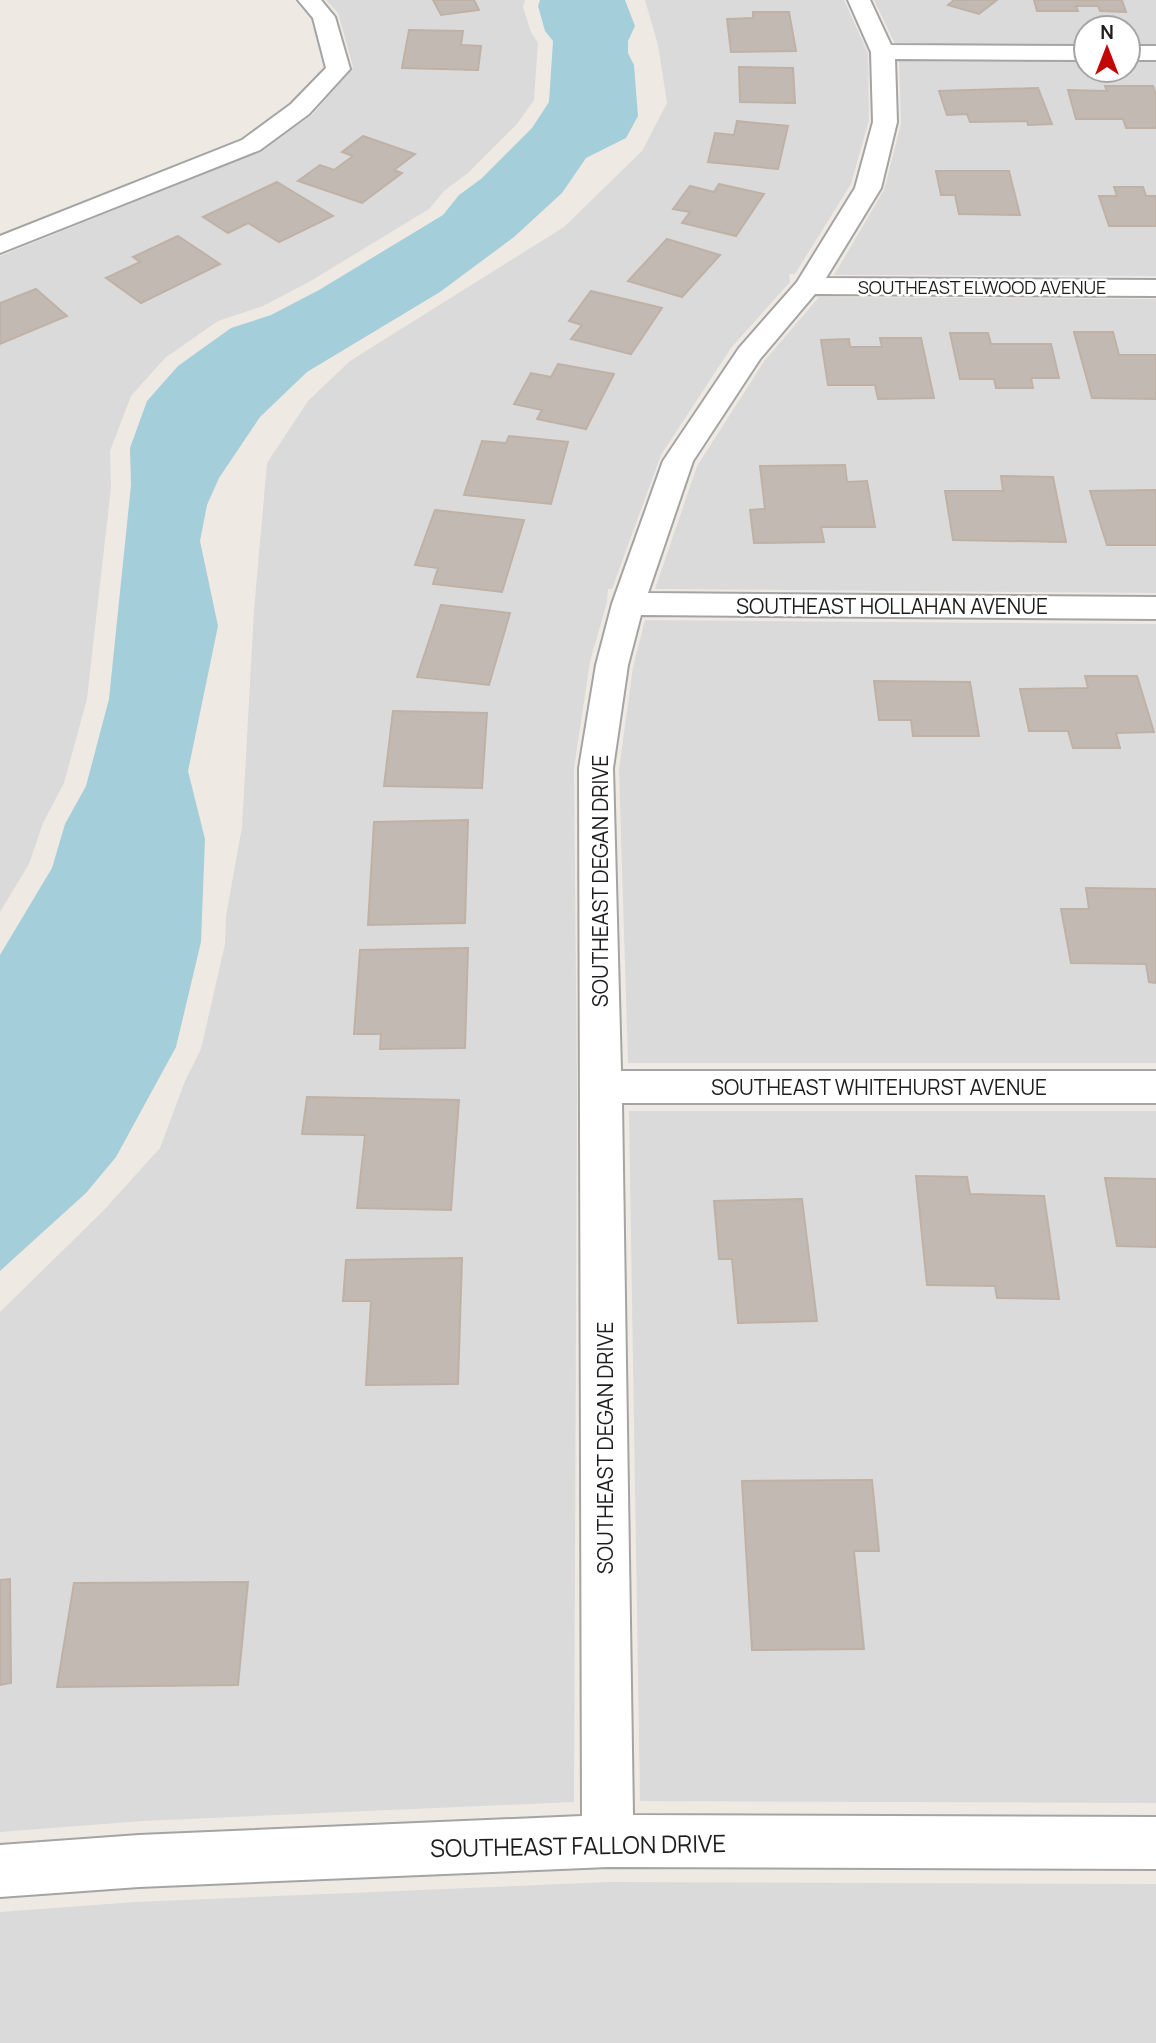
<svg xmlns="http://www.w3.org/2000/svg" width="1156" height="2043" font-family="Manrope,sans-serif">
	<style>
		.residential { fill: #dbdada }
		.water { fill: #a4ceda }
		.building { fill: #c2bab2; stroke: #bfb1a5; stroke-width: 2 }
		.lines { fill: none; stroke-linecap: round; stroke-linejoin: round }
		.street-casing { stroke: #a4a4a4; stroke-width: 4 }
		.street { fill: #fff; fill-rule: evenodd }
		.labels { text-anchor: middle; dominant-baseline: central; stroke-width: 5; stroke-linejoin: round; paint-order: stroke }
		.far-street-label { font-size: 18px; fill: #1d1d1d; stroke: #fff }
		.street-label { font-size: 21px; fill: #1d1d1d; stroke: #fff }
		.near-street-label { font-size: 24px; fill: #1d1d1d; stroke: #fff }
	</style>
	<rect width="100%" height="100%" fill="#eeeae3"/>
	<!-- residential -->
	<g class="residential">
		<polygon points="326,0 525,0 523,7 531,32 538,43 534,100 517,124 468,173 444,191 429,209 309,282 263,306 218,321 165,358 131,396 110,451 111,487 87,699 64,783 43,823 29,864 0,912 0,256 259,152 312,115 353,67 338,13"/>
		<polygon points="645,0 844,0 868,53 869,120 851,184 795,274 789,274 790,282 731,348 661,455 612,589 608,589 607,602 590,662 574,768 577,1087 574,1802 143,1821 0,1832 0,1312 103,1211 160,1148 185,1081 201,1049 225,944 226,916 242,827 254,610 267,463 308,401 350,361 564,227 642,151 667,103 658,45"/>
		<polygon points="874,0 1156,0 1156,44 1128,44 1128,28 1086,28 1086,44 895,44"/>
		<polygon points="899,61 1086,61 1086,70 1128,70 1128,61 1156,61 1156,276 834,275 884,190 901,124"/>
		<polygon points="819,297 1156,299 1156,593 655,589 697,466 765,360"/>
		<polygon points="645,620 1156,624 1156,1063 628,1063 619,769 633,667"/>
		<polygon points="629,1111 1156,1111 1156,1803 640,1801"/>
		<polygon points="608,1882 1156,1884 1156,2043 0,2043 0,1912 135,1902"/>
	</g>
	<!-- water -->
	<polygon class="water" points="540,0 625,0 635,26 628,41 628,53 634,65 638,116 626,138 586,158 562,193 514,237 440,292 307,372 260,417 219,478 207,505 200,541 218,626 188,771 205,839 201,942 176,1047 116,1157 86,1193 0,1271 0,955 52,868 65,824 86,786 109,699 131,485 130,448 147,401 178,366 231,328 271,315 319,290 443,215 459,195 481,179 532,128 549,102 553,41 545,31 538,6"/>
	<!-- building -->
	<g class="building">
		<polygon points="433,0 474,0 479,10 441,15"/>
		<polygon points="954,0 997,0 979,14 948,5"/>
		<polygon points="1034,0 1122,0 1126,12 1100,11 1098,6 1076,6 1078,11 1037,11"/>
		<polygon points="753,12 789,12 796,51 731,52 727,19 753,18"/>
		<polygon points="409,30 463,31 461,45 481,46 478,70 402,68"/>
		<polygon points="739,67 793,68 795,103 740,102"/>
		<polygon points="1105,86 1153,86 1156,95 1156,128 1126,128 1123,119 1076,119 1068,90 1107,91"/>
		<polygon points="1038,88 1052,124 1028,125 1027,121 970,122 967,114 947,115 939,91"/>
		<polygon points="737,121 788,126 778,169 708,162 715,133 734,135"/>
		<polygon points="363,136 415,154 394,170 402,173 362,203 298,181 320,165 334,170 353,156 342,152"/>
		<polygon points="936,171 1009,171 1020,215 959,214 955,195 941,195"/>
		<polygon points="277,182 333,216 279,242 248,223 228,233 203,217"/>
		<polygon points="719,184 764,194 736,236 682,223 690,212 673,209 690,186 714,192"/>
		<polygon points="1114,187 1143,187 1146,196 1156,196 1156,226 1109,226 1099,196 1117,196"/>
		<polygon points="178,236 220,264 141,303 106,278 140,262 133,257"/>
		<polygon points="667,239 720,255 682,297 628,281"/>
		<polygon points="36,289 67,316 0,344 0,303"/>
		<polygon points="591,291 662,308 631,354 571,339 582,325 569,321"/>
		<polygon points="1074,332 1113,332 1119,355 1156,355 1156,399 1092,398"/>
		<polygon points="950,333 988,333 991,344 1051,344 1059,378 1031,378 1033,388 996,388 994,379 960,379"/>
		<polygon points="880,338 921,338 934,398 878,399 875,385 828,385 821,340 849,339 850,347 882,347"/>
		<polygon points="558,364 614,374 586,429 537,419 542,410 514,404 531,373 551,377"/>
		<polygon points="509,436 568,442 551,504 464,495 482,441 506,443"/>
		<polygon points="845,465 847,482 867,481 875,527 821,527 824,542 754,543 750,510 765,509 760,466"/>
		<polygon points="1001,476 1053,477 1066,542 953,540 945,491 1003,491"/>
		<polygon points="1156,490 1156,545 1107,545 1090,491"/>
		<polygon points="435,510 524,520 502,592 433,584 438,568 415,565"/>
		<polygon points="441,605 510,613 489,685 417,677"/>
		<polygon points="1085,676 1137,676 1154,732 1116,733 1120,748 1073,748 1068,731 1029,731 1020,689 1088,688"/>
		<polygon points="874,681 970,682 979,736 913,736 911,720 879,720"/>
		<polygon points="393,711 487,713 482,788 384,786"/>
		<polygon points="468,820 465,923 368,925 374,822"/>
		<polygon points="1086,888 1156,889 1156,983 1149,982 1146,964 1071,963 1061,909 1089,909"/>
		<polygon points="468,948 465,1048 380,1049 381,1034 354,1034 360,950"/>
		<polygon points="307,1097 459,1100 451,1210 357,1208 365,1135 302,1134"/>
		<polygon points="916,1176 967,1177 970,1194 1044,1196 1059,1299 997,1298 995,1286 927,1285"/>
		<polygon points="1105,1178 1156,1179 1156,1247 1117,1246"/>
		<polygon points="802,1199 817,1321 738,1323 732,1259 719,1259 714,1201"/>
		<polygon points="462,1258 458,1384 366,1385 371,1301 343,1301 346,1260"/>
		<polygon points="872,1480 879,1551 854,1551 864,1649 752,1650 742,1481"/>
		<polygon points="10,1579 11,1683 0,1685 0,1580"/>
		<polygon points="248,1582 238,1685 57,1687 74,1583"/>
	</g>
	<g class="lines">
		<defs>
			<g id="street">
				<polygon points="298,0 321,0 335,17 350,69 309,114 260,150 0,253 0,236 242,140 291,104 326,68 313,18"/>
				<polygon points="848,0 870,0 891,45 1086,46 1086,60 895,59 897,122 881,188 826,278 1156,280 1156,296 815,294 760,359 693,461 648,593 1156,597 1156,619 641,615 628,665 613,768 621,1071 1156,1071 1156,1103 622,1103 633,1815 1156,1817 1156,1869 608,1867 139,1887 0,1897 0,1845 139,1835 582,1816 579,768 596,665 612,604 663,461 739,348 797,282 855,188 873,122 871,52"/>
				<rect x="1128" y="46" width="28" height="14"/>
			</g>
		</defs>
		<!-- street casing -->
		<use href="#street" class="street-casing"/>
		<!-- street -->
		<use href="#street" class="street"/>
	</g>
	<g class="labels">
		<!-- far-street labels -->
		<g class="far-street-label">
			<text x="982" y="287">SOUTHEAST ELWOOD AVENUE</text>
		</g>
		<!-- street labels -->
		<g class="street-label">
			<text x="892" y="606">SOUTHEAST HOLLAHAN AVENUE</text>
			<text transform="translate(600 881) rotate(-90)">SOUTHEAST DEGAN DRIVE</text>
			<text x="879" y="1087">SOUTHEAST WHITEHURST AVENUE</text>
			<text transform="translate(605 1448) rotate(-90)">SOUTHEAST DEGAN DRIVE</text>
		</g>
		<!-- near-street labels -->
		<g class="near-street-label">
			<text transform="translate(578 1845) rotate(-1)">SOUTHEAST FALLON DRIVE</text>
		</g>
	</g>
	<!-- north arrow -->
	<g transform="translate(1107 49)"><circle r="33" fill="#ffffff" stroke="#a5a5a5" stroke-width="2"/>
	<path d="M0-5L12 26L0 18L-12 26Z" fill="#c30706"/>
	<text y="-10" font-size="19" font-weight="bold" text-anchor="middle" fill="#1d1d1d">N</text>
	</g>
</svg>
